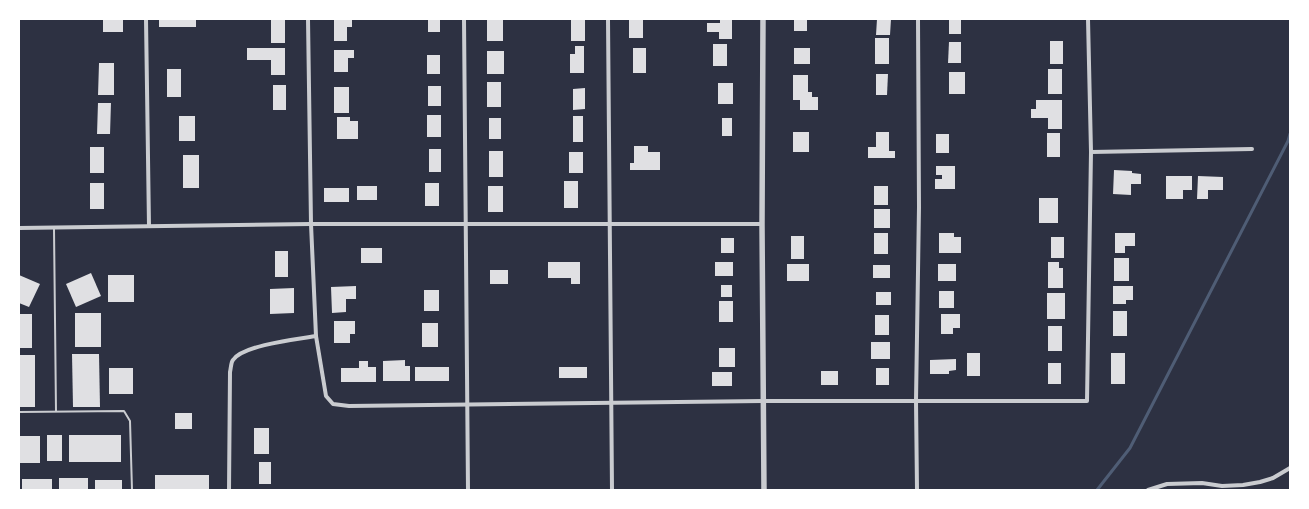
<svg xmlns="http://www.w3.org/2000/svg" width="1309" height="509" font-family="Jost,sans-serif">
	<style>
		.lines { fill: none; stroke-linecap: round; stroke-linejoin: round }
		.stream { stroke: #4f5d75; stroke-width: 3 }
		.building { fill: #e0e0e3 }
		.service { stroke: #caccd0; stroke-width: 2 }
		.minor { stroke: #caccd0; stroke-width: 4 }
		.tertiary { stroke: #caccd0; stroke-width: 5.5 }
	</style>
	<rect width="100%" height="100%" fill="#2d3142"/>
	<g class="lines">
		<!-- stream -->
		<polyline class="stream" points="1097,490 1130,448 1288,141 1290,134"/>
	</g>
	<!-- building -->
	<g class="building">
		<rect x="103" y="19" width="20" height="13"/>
		<rect x="159" y="19" width="37" height="8"/>
		<rect x="271" y="19" width="14" height="24"/>
		<polygon points="334,19 352,19 352,27 347,27 347,41 334,41"/>
		<rect x="428" y="19" width="12" height="13"/>
		<rect x="487" y="19" width="16" height="22"/>
		<rect x="571" y="19" width="14" height="22"/>
		<rect x="629" y="19" width="14" height="19"/>
		<polygon points="720,19 732,19 732,39 719,39 719,32 707,32 707,23 720,23"/>
		<rect x="794" y="19" width="13" height="12"/>
		<polygon points="877,19 891,19 890,35 876,35"/>
		<rect x="949" y="19" width="12" height="15"/>
		<rect x="875" y="38" width="14" height="26"/>
		<rect x="1050" y="41" width="13" height="23"/>
		<polygon points="949,42 961,42 961,63 948,63"/>
		<rect x="713" y="44" width="14" height="22"/>
		<polygon points="575,46 584,46 584,73 570,73 570,54 575,54"/>
		<polygon points="247,48 285,48 285,75 271,75 271,60 247,60"/>
		<rect x="633" y="48" width="13" height="25"/>
		<rect x="794" y="48" width="16" height="16"/>
		<polygon points="334,50 354,50 354,58 348,58 348,72 334,72"/>
		<rect x="487" y="51" width="17" height="23"/>
		<rect x="427" y="55" width="13" height="19"/>
		<polygon points="99,63 114,63 114,95 98,95"/>
		<rect x="167" y="69" width="14" height="28"/>
		<rect x="1048" y="69" width="14" height="25"/>
		<rect x="949" y="72" width="16" height="22"/>
		<polygon points="876,74 888,74 887,95 876,95"/>
		<polygon points="793,75 808,75 808,92 812,92 812,97 818,97 818,110 800,110 800,100 793,100"/>
		<rect x="487" y="82" width="14" height="25"/>
		<rect x="718" y="83" width="15" height="21"/>
		<rect x="273" y="85" width="13" height="25"/>
		<rect x="428" y="86" width="13" height="20"/>
		<rect x="334" y="87" width="15" height="26"/>
		<polygon points="585,88 585,109 573,110 573,89"/>
		<polygon points="1036,100 1062,100 1062,129 1048,129 1048,118 1031,118 1031,109 1036,109"/>
		<polygon points="98,103 111,103 110,134 97,134"/>
		<rect x="427" y="115" width="14" height="22"/>
		<rect x="179" y="116" width="16" height="25"/>
		<rect x="573" y="116" width="10" height="26"/>
		<polygon points="337,117 350,117 350,121 358,121 358,139 337,139"/>
		<rect x="489" y="118" width="12" height="21"/>
		<rect x="722" y="118" width="10" height="18"/>
		<rect x="793" y="132" width="16" height="20"/>
		<polygon points="876,132 889,132 889,151 895,151 895,158 868,158 868,147 876,147"/>
		<rect x="1047" y="133" width="13" height="24"/>
		<rect x="936" y="134" width="13" height="19"/>
		<polygon points="634,146 648,146 648,152 660,152 660,170 630,170 630,163 634,163"/>
		<rect x="90" y="147" width="14" height="26"/>
		<rect x="429" y="149" width="12" height="23"/>
		<rect x="489" y="151" width="14" height="26"/>
		<rect x="569" y="152" width="14" height="21"/>
		<rect x="183" y="155" width="16" height="33"/>
		<polygon points="936,166 955,166 955,189 935,189 935,179 942,179 942,175 936,175"/>
		<polygon points="1114,170 1132,171 1132,173 1141,174 1141,184 1131,184 1131,195 1113,194"/>
		<polygon points="1166,176 1192,176 1192,190 1183,190 1183,199 1166,199"/>
		<polygon points="1198,176 1223,177 1223,190 1208,190 1208,199 1197,199"/>
		<rect x="564" y="181" width="14" height="27"/>
		<rect x="90" y="183" width="14" height="26"/>
		<rect x="425" y="183" width="14" height="23"/>
		<rect x="357" y="186" width="20" height="14"/>
		<rect x="488" y="186" width="15" height="26"/>
		<rect x="874" y="186" width="14" height="19"/>
		<rect x="324" y="188" width="25" height="14"/>
		<rect x="1039" y="198" width="19" height="25"/>
		<rect x="874" y="209" width="16" height="19"/>
		<rect x="874" y="233" width="14" height="21"/>
		<polygon points="939,233 954,233 954,237 961,237 961,253 939,253"/>
		<polygon points="1115,233 1135,233 1135,246 1125,246 1125,253 1115,253"/>
		<rect x="791" y="236" width="13" height="23"/>
		<rect x="1051" y="237" width="13" height="21"/>
		<rect x="721" y="238" width="13" height="15"/>
		<rect x="361" y="248" width="21" height="15"/>
		<rect x="275" y="251" width="13" height="26"/>
		<rect x="1114" y="258" width="15" height="23"/>
		<polygon points="548,262 580,262 580,284 571,284 571,278 548,278"/>
		<rect x="715" y="262" width="18" height="14"/>
		<polygon points="1048,262 1059,262 1059,268 1063,268 1063,288 1048,288"/>
		<rect x="787" y="264" width="22" height="17"/>
		<rect x="938" y="264" width="18" height="17"/>
		<rect x="873" y="265" width="17" height="13"/>
		<rect x="490" y="270" width="18" height="14"/>
		<polygon points="91,273 101,296 76,307 66,284"/>
		<polygon points="19,275 40,284 29,307 19,303"/>
		<rect x="108" y="275" width="26" height="27"/>
		<rect x="721" y="285" width="11" height="12"/>
		<polygon points="356,286 356,299 346,299 346,312 332,313 331,287"/>
		<polygon points="1113,286 1133,286 1133,300 1126,300 1126,304 1113,304"/>
		<polygon points="294,288 294,313 270,314 270,289"/>
		<rect x="424" y="290" width="15" height="21"/>
		<rect x="939" y="291" width="15" height="17"/>
		<rect x="876" y="292" width="15" height="13"/>
		<rect x="1047" y="293" width="18" height="26"/>
		<rect x="719" y="301" width="14" height="21"/>
		<rect x="1113" y="311" width="14" height="25"/>
		<rect x="75" y="313" width="26" height="34"/>
		<rect x="19" y="314" width="13" height="34"/>
		<polygon points="941,314 960,314 960,328 953,328 953,334 941,334"/>
		<rect x="875" y="315" width="14" height="20"/>
		<polygon points="334,321 355,321 355,334 350,334 350,343 334,343"/>
		<rect x="422" y="323" width="16" height="24"/>
		<rect x="1048" y="326" width="14" height="25"/>
		<rect x="871" y="342" width="19" height="17"/>
		<rect x="719" y="348" width="16" height="19"/>
		<rect x="967" y="353" width="13" height="23"/>
		<rect x="1111" y="353" width="14" height="31"/>
		<polygon points="72,354 99,354 100,407 73,407"/>
		<rect x="19" y="355" width="16" height="52"/>
		<polygon points="956,359 956,370 949,371 949,374 930,374 930,360"/>
		<polygon points="405,360 405,366 410,366 410,381 383,381 383,361"/>
		<polygon points="359,361 368,361 368,367 376,367 376,382 341,382 341,368 359,368"/>
		<rect x="1048" y="363" width="13" height="21"/>
		<rect x="415" y="367" width="34" height="14"/>
		<rect x="559" y="367" width="28" height="11"/>
		<rect x="109" y="368" width="24" height="26"/>
		<rect x="876" y="368" width="13" height="17"/>
		<rect x="821" y="371" width="17" height="14"/>
		<rect x="712" y="372" width="20" height="14"/>
		<rect x="175" y="413" width="17" height="16"/>
		<rect x="254" y="428" width="15" height="26"/>
		<rect x="47" y="435" width="15" height="26"/>
		<rect x="69" y="435" width="52" height="27"/>
		<rect x="19" y="436" width="21" height="27"/>
		<rect x="259" y="462" width="12" height="22"/>
		<rect x="155" y="475" width="54" height="15"/>
		<rect x="59" y="478" width="29" height="12"/>
		<rect x="22" y="479" width="30" height="11"/>
		<rect x="95" y="480" width="27" height="10"/>
	</g>
	<g class="lines">
		<!-- service -->
		<g class="service">
			<polyline points="54,229 56,411"/>
			<polyline points="19,412 124,411 130,421 132,490"/>
		</g>
		<!-- minor -->
		<g class="minor">
			<polyline points="146,19 149,226"/>
			<polyline points="308,19 311,224 316,336 326,396 333,404 349,406 763,401 1087,401 1091,152 1088,19"/>
			<polyline points="464,19 468,490"/>
			<polyline points="608,19 612,490"/>
			<polyline points="1091,152 1252,149"/>
			<polyline points="19,228 311,224 762,224"/>
			<path d="M 229,490 L 230,372 C 231,368 231,362 233,360 C 243,345 298,339 316,336"/>
			<polyline points="917,490 916,401 919,207 918,19"/>
			<polyline points="1148,490 1167,484 1202,483 1222,486 1243,485 1260,482 1273,478 1290,468"/>
		</g>
		<!-- tertiary -->
		<polyline class="tertiary" points="763,19 762,224 764,490"/>
	</g>
	<!-- border -->
	<rect width="1309" height="509" fill="none" stroke="#ffffff" stroke-width="40"/>
</svg>
